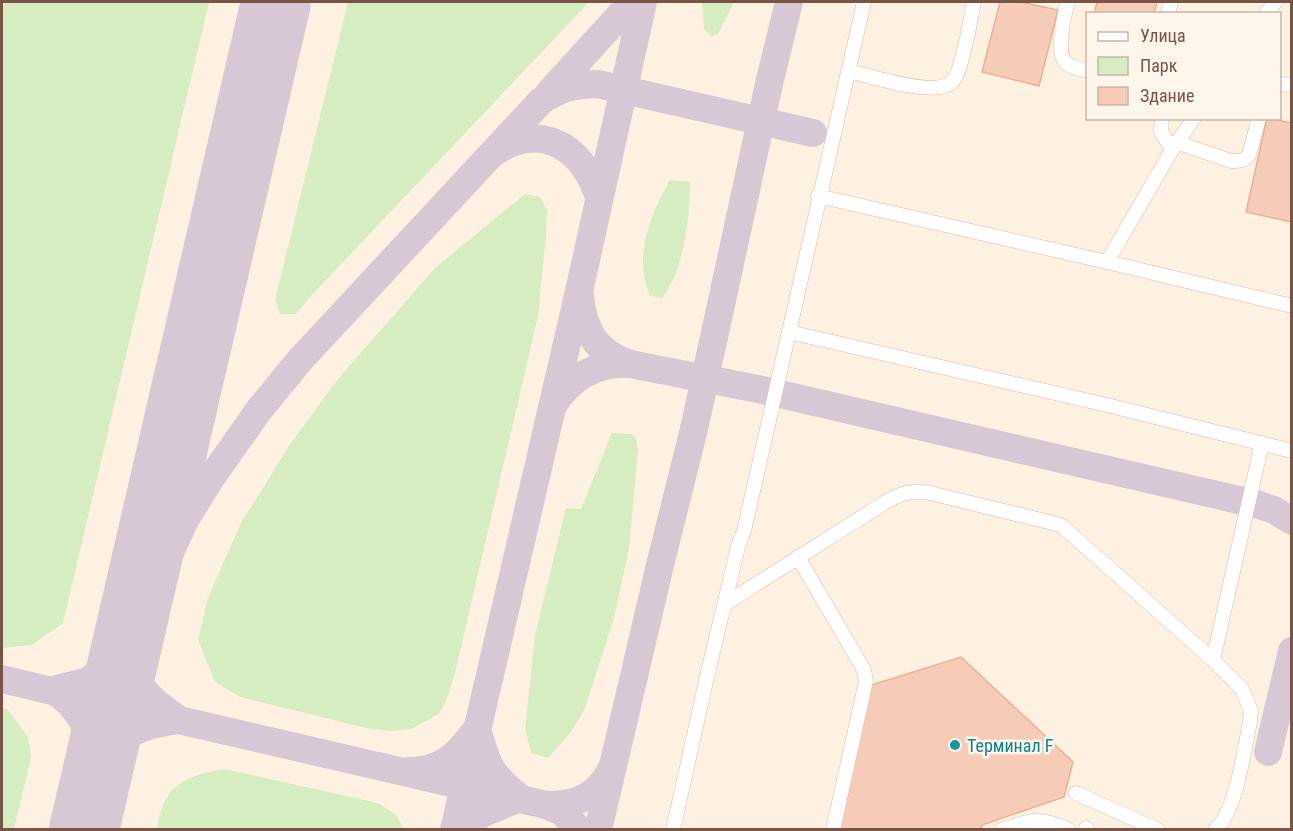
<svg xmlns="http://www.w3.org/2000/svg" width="1293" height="831" font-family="'Roboto Condensed',sans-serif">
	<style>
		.green { fill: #d5edc0 }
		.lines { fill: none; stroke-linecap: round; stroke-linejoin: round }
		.taxiway { stroke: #d8c8d6; stroke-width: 28 }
		.runway { stroke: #d8c8d6; stroke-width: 70 }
		.building { fill: #f6ccb8; stroke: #eab096; stroke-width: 1.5 }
		.minor-casing { stroke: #d3baaa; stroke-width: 15 }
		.minor { stroke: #fff; stroke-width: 14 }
		.culture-dot { fill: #0f9aa8; stroke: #fff6eb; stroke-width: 2 }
		.labels { text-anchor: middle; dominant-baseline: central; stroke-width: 5; stroke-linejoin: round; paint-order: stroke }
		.culture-label { font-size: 18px; fill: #0d838f; stroke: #fff6eb; text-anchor: start }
	</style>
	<rect width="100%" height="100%" fill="#fef1e2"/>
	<!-- green -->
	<g class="green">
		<polygon points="2,2 209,2 63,623 32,645 2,648"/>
		<polygon points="348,2 589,2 310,297 296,314 280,314 275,300"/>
		<polygon points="702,2 734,2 718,34 712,36 704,29"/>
		<path d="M 670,180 L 690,182 C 690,217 684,271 662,298 L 650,296 C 633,258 650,214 670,180 Z"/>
		<polygon points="525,194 540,197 547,210 546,235 538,316 454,677 446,701 439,714 411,729 390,731 366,728 240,697 215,682 198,640 208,598 241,523 291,443 338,379 435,268"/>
		<polygon points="612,433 631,434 636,438 638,450 629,548 614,618 585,708 571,732 548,758 531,753 525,729 535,635 566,508 581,509"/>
		<polygon points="2,708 7,709 28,737 31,758 14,829 2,829"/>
		<path d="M 225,769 L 378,803 L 396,815 L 404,829 L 157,829 C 163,785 184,776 225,769 Z"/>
	</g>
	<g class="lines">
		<!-- taxiway -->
		<g class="taxiway">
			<polyline points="259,76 286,2"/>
			<polyline points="549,93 632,2"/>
			<path d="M 498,150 C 545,121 584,151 599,197"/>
			<path d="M 580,295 C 583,330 596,353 630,364"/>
			<path d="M 553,406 C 569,378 597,362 630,364 L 758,389 L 1256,504 L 1274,510 L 1292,521"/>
			<polyline points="2,679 69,695"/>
			<polyline points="109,706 179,720 546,805"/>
			<polyline points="1268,752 1292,651"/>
			<path d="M 409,771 C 443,771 458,754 477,729 C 488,766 489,773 520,798 L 481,814 L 462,830"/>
			<path d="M 97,774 C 104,764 110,751 118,742 C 134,727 158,723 179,720 C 161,707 136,689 130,666 C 128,657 129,646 129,637"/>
			<path d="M 97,830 C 100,789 101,738 71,705 C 66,699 59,695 53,690 L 88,681 L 105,668 L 119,653 L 148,600 L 185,520 L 211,478 L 259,410 L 300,360 L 541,101 C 563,87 572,85 598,84 L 813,133"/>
			<polyline points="454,830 580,287 643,2"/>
			<path d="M 579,830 L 562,812 L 546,805 C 577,805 596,797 611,770"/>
			<polyline points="598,830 660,565 694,429 769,84 789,2"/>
		</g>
		<!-- runway -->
		<polyline class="runway" points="84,830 276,2"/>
	</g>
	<!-- building -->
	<g class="building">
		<polygon points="1000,2 1021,2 1058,10 1039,86 982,72"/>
		<polygon points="1097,2 1157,2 1154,14 1094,14"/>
		<polygon points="1267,118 1292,123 1292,222 1246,212"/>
		<polygon points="961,657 1073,762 1064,797 982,825 981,830 836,830 868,686"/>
	</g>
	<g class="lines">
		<defs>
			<g id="minor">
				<path d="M 1068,2 C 1064,14 1056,53 1065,62 C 1071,68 1080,69 1088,71"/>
				<polyline points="1168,14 1171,2"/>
				<polyline points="1266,14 1275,2"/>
				<path d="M 849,71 C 870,76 936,98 952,82 C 962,73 971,17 974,2"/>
				<polyline points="1280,84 1292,85"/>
				<polyline points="1162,118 1161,131 1172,150"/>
				<polyline points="1194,118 1172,150 1107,262 1292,306"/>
				<path d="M 1176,142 L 1231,161 C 1239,161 1244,161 1249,155 L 1259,118"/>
				<polyline points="818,196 1107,262"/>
				<polyline points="789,332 864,2"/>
				<polyline points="798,557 864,670 866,681 833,830"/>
				<path d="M 725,604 L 884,503 C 899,494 912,489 930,493 L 1057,524 L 1062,526 L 1213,660 L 1242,689 L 1251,711 L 1250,722 C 1244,751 1236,812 1215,830"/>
				<polyline points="1213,660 1262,443"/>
				<polyline points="1076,793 1158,830"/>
				<polyline points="1086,828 1088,830"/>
				<polyline points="673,830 708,672 739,543 744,531 789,332 1111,406 1292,451"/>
				<path d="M 1001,830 C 1029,820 1041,816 1069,830"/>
			</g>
		</defs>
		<!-- minor casing -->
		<use href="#minor" class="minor-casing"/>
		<!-- minor -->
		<use href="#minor" class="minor"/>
	</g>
	<!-- markers -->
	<circle class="culture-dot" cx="955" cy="745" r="6"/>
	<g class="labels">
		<!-- culture labels -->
		<g class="culture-label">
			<text x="967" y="745">Терминал F</text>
		</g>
	</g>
	<!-- border -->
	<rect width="1293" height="831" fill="none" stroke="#795446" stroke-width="6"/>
	<!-- legend -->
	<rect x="1086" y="12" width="195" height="108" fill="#fff6eb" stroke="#c9b5a9" stroke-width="1.5"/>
	<rect x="1098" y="32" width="30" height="9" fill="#ffffff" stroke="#c9b5a9" stroke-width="1.5"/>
	<text x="1140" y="42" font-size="18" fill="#795446">Улица</text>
	<rect x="1098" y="57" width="30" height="18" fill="#d5edc0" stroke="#c9b5a9" stroke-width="1.5"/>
	<text x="1140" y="72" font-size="18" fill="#795446">Парк</text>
	<rect x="1098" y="87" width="30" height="18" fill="#f6ccb8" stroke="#c9b5a9" stroke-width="1.5"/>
	<text x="1140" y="102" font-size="18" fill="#795446">Здание</text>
</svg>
